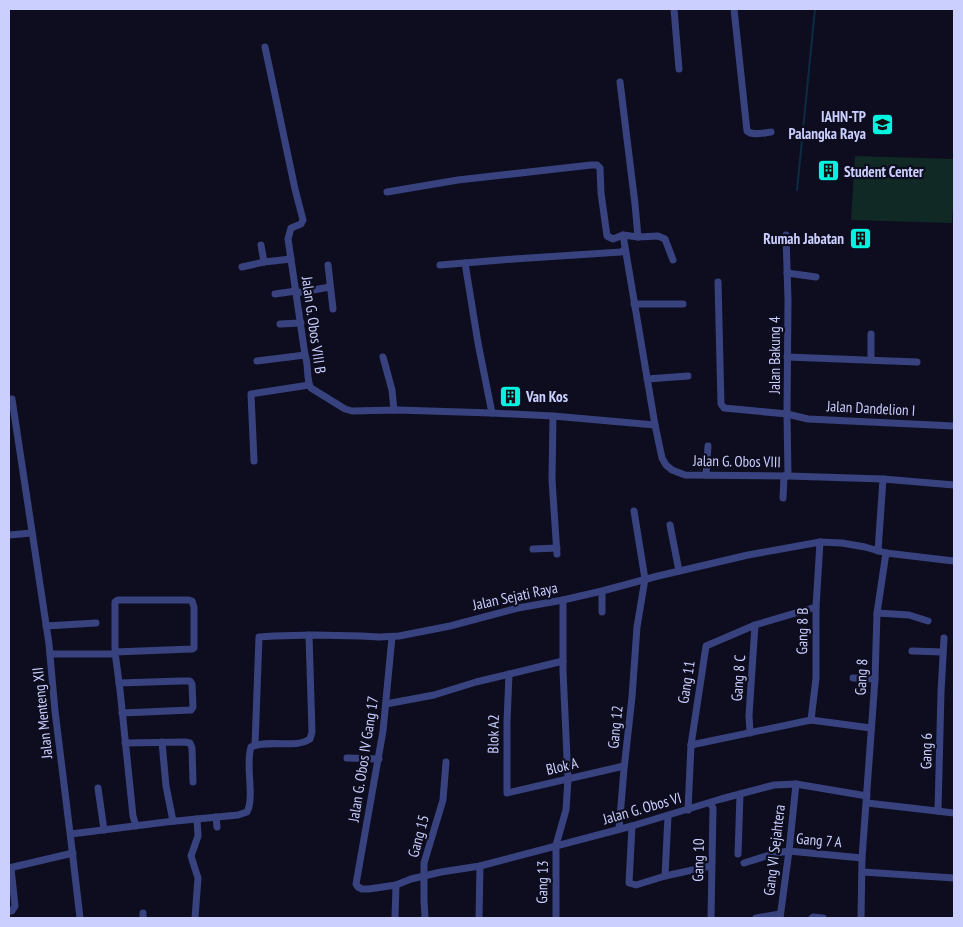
<svg xmlns="http://www.w3.org/2000/svg" width="963" height="927" font-family="'PT Sans Narrow',sans-serif">
	<style>
		.green { fill: #102924 }
		.lines { fill: none; stroke-linecap: round; stroke-linejoin: round }
		.stream { stroke: #0c2c43; stroke-width: 2 }
		.street { stroke: #38427e; stroke-width: 7 }
		.labels { text-anchor: middle; dominant-baseline: central; stroke-width: 4.5; stroke-linejoin: round; paint-order: stroke }
		.poi-label { font-size: 15px; font-weight: bold; fill: #cbcffe; stroke: #0d0d1f; text-anchor: end }
		.street-label { font-size: 15px; fill: #cbcffe; stroke: #0d0d1f }
	</style>
	<rect width="100%" height="100%" fill="#0d0d1f"/>
	<!-- green -->
	<polygon class="green" points="855,156 954,159 954,187 952,223 851,220"/>
	<g class="lines">
		<!-- stream -->
		<polyline class="stream" points="797,190 815,9"/>
		<!-- street -->
		<g class="street">
			<polyline points="674,9 679,69"/>
			<path d="M 734,9 L 747,131 C 753,136 763,133 771,132"/>
			<path d="M 265,47 L 295,189 L 303,220 L 301,224 L 291,228 L 288,239 L 305,355 C 309,365 306,381 311,388 L 345,409 L 352,411 L 398,410 L 492,413 L 553,416 L 655,425"/>
			<polyline points="620,82 635,204 638,237"/>
			<polyline points="387,192 458,180 591,165 597,165 600,168 601,193 607,236 613,239 623,235 638,237 658,236 665,239 673,260"/>
			<polyline points="623,235 655,425 662,458 666,465 672,470 685,475 788,476 883,479 954,485"/>
			<polyline points="786,235 788,300 787,414 788,476"/>
			<polyline points="261,245 264,262"/>
			<polyline points="465,263 478,343 492,413"/>
			<polyline points="328,265 333,309"/>
			<polyline points="440,265 514,259 621,252 625,249"/>
			<polyline points="242,267 264,262 291,259"/>
			<polyline points="787,273 816,277"/>
			<polyline points="718,282 721,404 724,408 787,414 808,419 954,426"/>
			<polyline points="296,293 330,287"/>
			<polyline points="275,294 296,291"/>
			<polyline points="634,304 683,304"/>
			<polyline points="280,324 301,323"/>
			<polyline points="871,334 871,359"/>
			<polyline points="383,357 392,390 394,410"/>
			<polyline points="787,357 917,362"/>
			<polyline points="257,361 305,355"/>
			<polyline points="647,379 688,376"/>
			<polyline points="12,399 49,644 55,711 71,841 80,918"/>
			<polyline points="553,416 552,480 557,554"/>
			<polyline points="254,461 251,394 309,385"/>
			<polyline points="706,475 708,446"/>
			<polyline points="783,498 784,476"/>
			<polyline points="670,525 679,571"/>
			<polyline points="9,535 32,533"/>
			<polyline points="533,549 557,548"/>
			<polyline points="878,551 883,479"/>
			<polyline points="602,591 602,612"/>
			<polyline points="877,613 909,615 928,621"/>
			<polyline points="46,626 96,623"/>
			<polyline points="392,637 383,731 356,884 358,887 362,889 369,889 396,885 411,879 441,872 480,866 632,826 721,799 774,785 796,784 867,796"/>
			<polyline points="912,651 943,652"/>
			<polyline points="115,652 192,649 194,648 194,607 192,601 189,600 118,600 115,602 115,652 120,690 133,816 136,826"/>
			<polyline points="50,654 115,654"/>
			<polyline points="509,674 507,722 507,793 624,766"/>
			<polyline points="853,678 875,679"/>
			<polyline points="119,683 181,681 190,681 192,684 193,707 191,710 122,713"/>
			<polyline points="386,704 434,695 476,682 563,661"/>
			<polyline points="811,720 816,678 816,607 820,542"/>
			<polyline points="750,733 749,715 755,625"/>
			<polyline points="162,742 166,786 173,821"/>
			<polyline points="125,743 185,742 190,743 192,748 193,782"/>
			<polyline points="255,745 259,637 274,636 313,635 361,636 379,637 399,636 450,626 518,608 563,600 602,591 658,576 748,555 820,542 842,543 865,547 886,553 954,561"/>
			<polyline points="691,745 811,720 871,728"/>
			<polyline points="347,758 379,759"/>
			<polyline points="98,788 104,830"/>
			<polyline points="710,803 713,808 711,918"/>
			<polyline points="867,803 954,813"/>
			<polyline points="688,810 691,745 706,646 755,625 816,607"/>
			<polyline points="938,811 941,692 944,638"/>
			<polyline points="216,817 217,827"/>
			<polyline points="632,826 629,883 636,885 665,876 711,866"/>
			<polyline points="619,829 624,769 632,697 637,627 645,579 634,511"/>
			<path d="M 71,834 L 166,822 L 238,815 L 247,812 C 255,797 245,765 251,747 C 268,739 296,749 310,739 L 312,732 L 309,635"/>
			<polyline points="738,854 740,794"/>
			<polyline points="744,863 776,853 789,851 862,858"/>
			<polyline points="9,868 73,853"/>
			<polyline points="863,872 954,878"/>
			<polyline points="665,876 668,816"/>
			<polyline points="9,911 12,911 15,906 11,868"/>
			<polyline points="143,918 143,913"/>
			<polyline points="195,918 198,878 191,856 198,836 197,819"/>
			<polyline points="395,918 396,885"/>
			<polyline points="425,918 424,901 424,863 443,800 446,762"/>
			<polyline points="479,918 480,866"/>
			<polyline points="556,918 556,845 566,810 568,779 563,671 563,600"/>
			<polyline points="756,918 780,914"/>
			<polyline points="780,918 789,851 796,784"/>
			<polyline points="812,918 813,917 823,918"/>
			<polyline points="861,918 862,858 875,679 877,613 886,553"/>
		</g>
	</g>
	<!-- icons -->
	<defs>
		<symbol id="university-square" viewBox="-11 -11 22 22"><rect x="-9" y="-9" width="18" height="18" rx="4" fill="#02f3e0" stroke="#0d0d1f"/><path d="M0-5L7-2L0 1L-7-2ZM-4 1L0 2.5L4 1V4Q0 6-4 4Z" fill="#111"/></symbol>
		<symbol id="building-square" viewBox="-11 -11 22 22"><rect x="-9" y="-9" width="18" height="18" rx="4" fill="#02f3e0" stroke="#0d0d1f"/><path d="M-4-6H4V6H1V3H-1V6H-4ZM-2.5-4.3h1.7v1.8h-1.7ZM.8-4.3h1.7v1.8H.8ZM-2.5-1h1.7V.8h-1.7ZM.8-1h1.7V.8H.8Z" fill="#111"/></symbol>
	</defs>
	<g fill-rule="evenodd">
		<use href="#university-square" x="870" y="112" width="25" height="25"/>
		<use href="#building-square" x="816" y="158" width="25" height="25"/>
		<use href="#building-square" x="848" y="226" width="25" height="25"/>
		<use href="#building-square" x="498" y="384" width="25" height="25"/>
	</g>
	<g class="labels">
		<!-- poi labels -->
		<g class="poi-label">
			<text x="866" y="116">IAHN-TP<tspan x="866" dy="17">Palangka Raya</tspan></text>
			<text x="844" y="171" text-anchor="start">Student Center</text>
			<text x="844" y="238">Rumah Jabatan</text>
			<text x="526" y="396" text-anchor="start">Van Kos</text>
		</g>
		<!-- street labels -->
		<g class="street-label">
			<text transform="translate(314 325) rotate(82)">Jalan G. Obos VIII B</text>
			<text transform="translate(774 355) rotate(-90)">Jalan Bakung 4</text>
			<text transform="translate(871 408) rotate(3)">Jalan Dandelion I</text>
			<text transform="translate(737 461) rotate(1)">Jalan G. Obos VIII</text>
			<text transform="translate(515 596) rotate(-12)">Jalan Sejati Raya</text>
			<text transform="translate(802 631) rotate(-89)">Gang 8 B</text>
			<text transform="translate(861 677) rotate(-87)">Gang 8</text>
			<text transform="translate(738 678) rotate(-86)">Gang 8 C</text>
			<text transform="translate(686 682) rotate(-81)">Gang 11</text>
			<text transform="translate(42 713) rotate(-96)">Jalan Menteng XII</text>
			<text transform="translate(615 727) rotate(-84)">Gang 12</text>
			<text transform="translate(493 734) rotate(-89)">Blok A2</text>
			<text transform="translate(926 751) rotate(-89)">Gang 6</text>
			<text transform="translate(363 759) rotate(-81)">Jalan G. Obos IV Gang 17</text>
			<text transform="translate(562 766) rotate(-13)">Blok A</text>
			<text transform="translate(642 808) rotate(-16)">Jalan G. Obos VI</text>
			<text transform="translate(418 836) rotate(-75)">Gang 15</text>
			<text transform="translate(819 840) rotate(5)">Gang 7 A</text>
			<text transform="translate(774 850) rotate(-83)">Gang VI Sejahtera</text>
			<text transform="translate(698 860) rotate(-89)">Gang 10</text>
			<text transform="translate(542 882) rotate(-89)">Gang 13</text>
		</g>
	</g>
	<!-- border -->
	<rect width="963" height="927" fill="none" stroke="#cbcffe" stroke-width="20"/>
</svg>
